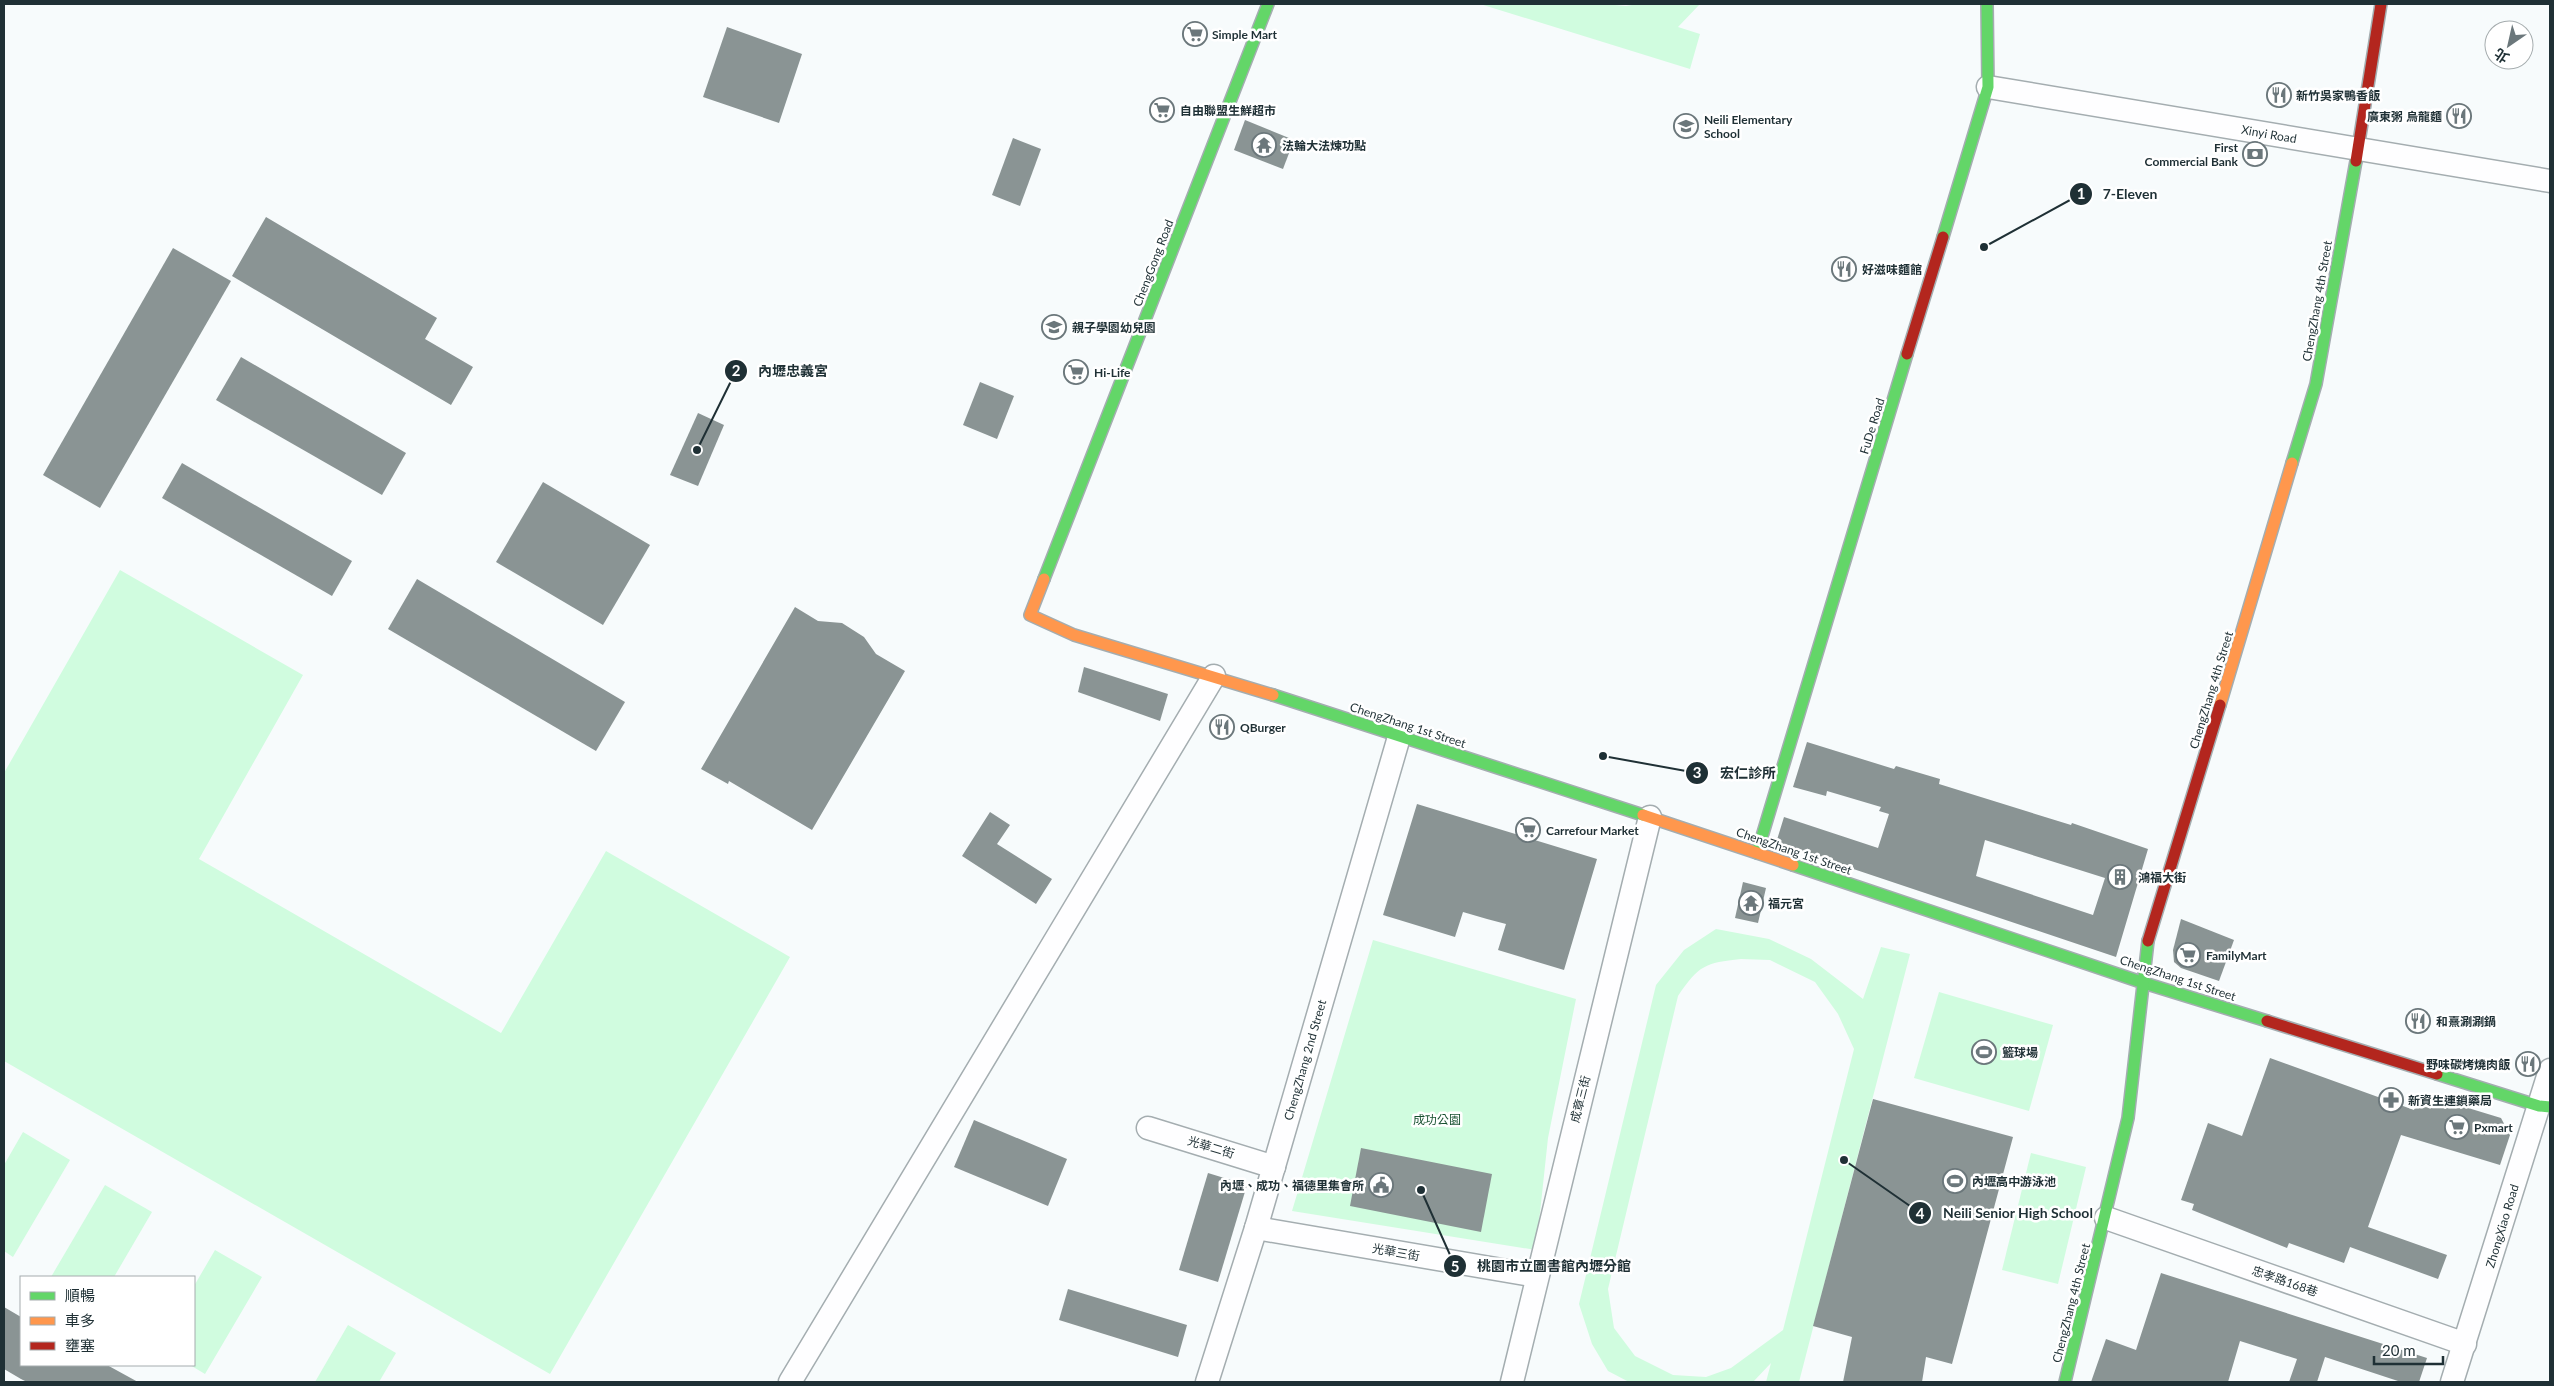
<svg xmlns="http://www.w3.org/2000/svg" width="2554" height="1386" font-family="Lato,'Noto Sans TC',sans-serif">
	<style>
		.green { fill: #d0fcdf; fill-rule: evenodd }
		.building { fill: #8a9494; fill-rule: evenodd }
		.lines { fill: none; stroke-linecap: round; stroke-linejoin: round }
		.street-casing { stroke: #a4adb0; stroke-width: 25 }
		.fast-casing { stroke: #a4adb0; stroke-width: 14 }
		.slow-casing { stroke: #a4adb0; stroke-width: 14 }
		.jam-casing { stroke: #a4adb0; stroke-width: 14 }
		.street { stroke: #fefeff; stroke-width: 22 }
		.fast { stroke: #63d668; stroke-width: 11 }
		.slow { stroke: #ff974d; stroke-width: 11 }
		.jam { stroke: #b3261e; stroke-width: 11 }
		.labels { text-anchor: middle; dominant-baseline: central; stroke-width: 5; stroke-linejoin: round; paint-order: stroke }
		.poi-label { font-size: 12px; font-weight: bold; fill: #1f3035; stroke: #fff; text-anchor: start }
		.street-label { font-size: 12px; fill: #1f3035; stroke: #fff }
		.park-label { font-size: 12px; fill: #175130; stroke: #fff }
		.leader { fill: none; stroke: #1f3035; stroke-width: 2 }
		.callout-dot { fill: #1f3035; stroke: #fff; stroke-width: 2 }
		.mark-label { font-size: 15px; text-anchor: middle; font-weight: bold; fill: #fff }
		.callout-label { font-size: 14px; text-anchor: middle; font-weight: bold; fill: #1f3035; stroke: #fff; stroke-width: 5; stroke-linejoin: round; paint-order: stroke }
	</style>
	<rect width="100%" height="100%" fill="#f7fbfc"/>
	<!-- green -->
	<g class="green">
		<polygon points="1480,4 1604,4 1626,6 1638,4 1700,4 1678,27 1700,34 1690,69"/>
		<polygon points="120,570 303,675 199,859 501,1033 606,851 790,957 550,1374 4,1061 4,773"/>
		<path d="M 1716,929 L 1769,939 L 1811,959 L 1863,999 L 1881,947 L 1910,954 L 1799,1382 L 1766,1382 L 1771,1363 L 1753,1382 L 1629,1382 L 1608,1371 L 1592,1344 L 1579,1304 L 1656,985 L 1684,950 ZM 1741,959 L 1770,960 L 1815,982 L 1838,1014 L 1854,1049 L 1783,1330 L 1731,1368 L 1706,1377 L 1673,1375 L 1635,1356 L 1614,1328 L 1608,1289 L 1678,996 C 1699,965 1705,963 1741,959 Z"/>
		<polygon points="1373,940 1576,999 1548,1138 1536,1250 1292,1211"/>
		<polygon points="1939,992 2053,1025 2029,1111 1914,1078"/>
		<polygon points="23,1132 70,1160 13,1257 4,1251 4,1165"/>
		<polygon points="2031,1153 2086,1167 2058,1284 2002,1270"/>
		<polygon points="105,1185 152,1212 114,1277 51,1277"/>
		<polygon points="215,1250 262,1277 205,1374 190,1365 194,1365 194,1286"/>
		<polygon points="348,1325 396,1353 379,1382 315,1382"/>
	</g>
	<!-- building -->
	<g class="building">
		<polygon points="727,27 802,54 779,123 703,97"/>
		<polygon points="1245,120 1294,140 1283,169 1234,150"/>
		<polygon points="1013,138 1041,149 1020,206 992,195"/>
		<polygon points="266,217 437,318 425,339 473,367 451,405 232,276"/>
		<polygon points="173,248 231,281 100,508 43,475"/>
		<polygon points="241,357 406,453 382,495 216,400"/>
		<polygon points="980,382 1014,396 997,439 963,425"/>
		<polygon points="698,413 724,425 698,486 670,475"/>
		<polygon points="182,463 352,561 332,596 162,498"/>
		<polygon points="543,482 650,545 603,625 496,562"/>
		<polygon points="417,579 625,702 596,751 388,629"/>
		<polygon points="795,607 818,621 842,623 864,637 876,654 905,671 812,830 729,781 728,784 701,769"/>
		<polygon points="1084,667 1168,694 1160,721 1078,692"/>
		<path d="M 1807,742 L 1894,769 L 1896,766 L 1940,779 L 1939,784 L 2071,825 L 2072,823 L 2148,849 L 2116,957 L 1776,843 L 1784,817 L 1878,848 L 1889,814 L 1879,811 L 1881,807 L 1827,791 L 1826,796 L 1793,787 ZM 1985,840 L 2105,878 L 2093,915 L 1976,876 Z"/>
		<polygon points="1417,804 1597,859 1564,970 1498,950 1506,924 1487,919 1463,912 1455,937 1383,915"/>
		<polygon points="990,812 1010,825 997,844 1052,879 1036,904 962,856"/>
		<polygon points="1743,882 1766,888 1758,923 1735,918"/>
		<polygon points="2181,919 2234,940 2219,981 2181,968 2174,962 2173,950"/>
		<polygon points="2270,1058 2414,1110 2419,1093 2501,1118 2510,1135 2500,1165 2401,1135 2368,1227 2447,1255 2438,1279 2350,1247 2344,1263 2289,1243 2287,1248 2192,1210 2194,1204 2181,1200 2208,1123 2242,1136"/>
		<polygon points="1873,1099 2013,1137 1952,1364 1926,1357 1922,1382 1843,1382 1852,1337 1813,1326"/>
		<polygon points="974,1120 1067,1159 1048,1206 954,1167"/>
		<polygon points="1361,1148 1492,1174 1481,1232 1350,1206"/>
		<polygon points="1208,1173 1247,1185 1218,1282 1179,1270"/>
		<polygon points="2161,1273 2427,1358 2419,1382 2401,1382 2325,1357 2317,1382 2289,1382 2297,1359 2240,1341 2228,1382 2091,1382 2106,1339 2136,1350"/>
		<polygon points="1068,1289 1187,1325 1178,1357 1059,1320"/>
		<polygon points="4,1307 21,1317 21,1365 107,1365 138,1382 27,1382 21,1379 4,1369"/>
	</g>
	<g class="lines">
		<defs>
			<g id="street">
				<polyline points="1988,87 2550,181"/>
				<polyline points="1148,1128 1274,1167"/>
				<polyline points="2106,1218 2465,1344"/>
				<polyline points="1256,1228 1537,1276"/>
				<polyline points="790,1382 1214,676"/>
				<polyline points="1207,1382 1256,1228 1399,737"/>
				<polyline points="1512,1382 1650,817"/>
				<polyline points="2452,1382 2550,1070"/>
			</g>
			<g id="fast">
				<polyline points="1943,237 1988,87 1987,4"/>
				<polyline points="2292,463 2316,384 2356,161"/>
				<polyline points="1044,579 1268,4"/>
				<polyline points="1273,695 1643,815"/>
				<polyline points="1757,853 1907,354"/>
				<polyline points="1793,865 2144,983 2267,1021"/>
				<polyline points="2437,1074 2539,1106 2550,1107"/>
				<polyline points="2065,1382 2128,1118 2148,941"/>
			</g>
			<g id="slow">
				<polyline points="1044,579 1030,615 1074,635 1273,695"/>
				<polyline points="2220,705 2292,463"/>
				<polyline points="1643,815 1793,865"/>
			</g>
			<g id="jam">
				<polyline points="2356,161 2381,4"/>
				<polyline points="1907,354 1943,237"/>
				<polyline points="2148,941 2220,705"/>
				<polyline points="2267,1021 2437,1074"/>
			</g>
		</defs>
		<!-- street casing -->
		<use href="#street" class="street-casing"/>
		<!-- fast casing -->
		<use href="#fast" class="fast-casing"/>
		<!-- slow casing -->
		<use href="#slow" class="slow-casing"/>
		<!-- jam casing -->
		<use href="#jam" class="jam-casing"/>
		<!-- street -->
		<use href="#street" class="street"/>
		<!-- fast -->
		<use href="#fast" class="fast"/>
		<!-- slow -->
		<use href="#slow" class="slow"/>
		<!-- jam -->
		<use href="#jam" class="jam"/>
	</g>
	<!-- icons -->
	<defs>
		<symbol id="supermarket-ring" viewBox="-11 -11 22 22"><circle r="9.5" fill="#fff" stroke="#6b777b" stroke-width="1.5"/><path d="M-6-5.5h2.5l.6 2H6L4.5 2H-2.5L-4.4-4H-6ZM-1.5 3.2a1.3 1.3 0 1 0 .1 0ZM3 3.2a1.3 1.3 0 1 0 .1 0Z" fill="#6b777b"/></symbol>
		<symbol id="restaurant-ring" viewBox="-11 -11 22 22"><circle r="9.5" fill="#fff" stroke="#6b777b" stroke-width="1.5"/><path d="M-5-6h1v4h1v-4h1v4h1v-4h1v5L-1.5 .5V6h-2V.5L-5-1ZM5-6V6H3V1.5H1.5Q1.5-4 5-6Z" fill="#6b777b"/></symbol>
		<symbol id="school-ring" viewBox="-11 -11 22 22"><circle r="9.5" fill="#fff" stroke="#6b777b" stroke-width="1.5"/><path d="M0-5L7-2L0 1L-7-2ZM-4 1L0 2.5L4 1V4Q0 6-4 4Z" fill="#6b777b"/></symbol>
		<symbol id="temple-ring" viewBox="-11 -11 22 22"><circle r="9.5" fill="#fff" stroke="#6b777b" stroke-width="1.5"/><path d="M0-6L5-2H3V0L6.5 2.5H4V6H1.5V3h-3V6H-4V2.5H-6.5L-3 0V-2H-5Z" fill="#6b777b"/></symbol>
		<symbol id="bank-ring" viewBox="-11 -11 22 22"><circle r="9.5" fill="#fff" stroke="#6b777b" stroke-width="1.5"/><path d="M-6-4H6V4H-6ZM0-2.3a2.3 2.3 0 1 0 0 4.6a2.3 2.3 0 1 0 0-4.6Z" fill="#6b777b"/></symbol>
		<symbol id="building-ring" viewBox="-11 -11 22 22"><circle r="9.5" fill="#fff" stroke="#6b777b" stroke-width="1.5"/><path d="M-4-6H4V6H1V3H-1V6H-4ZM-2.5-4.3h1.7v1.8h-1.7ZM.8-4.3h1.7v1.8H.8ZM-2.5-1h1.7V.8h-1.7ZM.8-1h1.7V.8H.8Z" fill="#6b777b"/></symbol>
		<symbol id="stadium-ring" viewBox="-11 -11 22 22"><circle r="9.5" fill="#fff" stroke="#6b777b" stroke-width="1.5"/><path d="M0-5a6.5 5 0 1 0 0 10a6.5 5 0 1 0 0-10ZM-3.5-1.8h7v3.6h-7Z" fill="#6b777b"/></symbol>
		<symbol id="pharmacy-ring" viewBox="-11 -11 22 22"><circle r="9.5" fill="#fff" stroke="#6b777b" stroke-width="1.5"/><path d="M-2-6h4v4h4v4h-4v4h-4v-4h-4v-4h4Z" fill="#6b777b"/></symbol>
		<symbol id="civic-ring" viewBox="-11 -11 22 22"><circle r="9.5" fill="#fff" stroke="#6b777b" stroke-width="1.5"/><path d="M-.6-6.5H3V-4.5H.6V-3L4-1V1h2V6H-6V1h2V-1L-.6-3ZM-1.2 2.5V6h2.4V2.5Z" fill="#6b777b"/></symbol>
	</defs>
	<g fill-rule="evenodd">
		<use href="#supermarket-ring" x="1181" y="20" width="28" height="28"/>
		<use href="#restaurant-ring" x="2265" y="81" width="28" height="28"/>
		<use href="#supermarket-ring" x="1148" y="96" width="28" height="28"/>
		<use href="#restaurant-ring" x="2445" y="102" width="28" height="28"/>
		<use href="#school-ring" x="1672" y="112" width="28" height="28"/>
		<use href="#temple-ring" x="1250" y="131" width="28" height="28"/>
		<use href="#bank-ring" x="2241" y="140" width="28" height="28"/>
		<use href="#restaurant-ring" x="1830" y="255" width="28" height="28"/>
		<use href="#school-ring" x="1040" y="313" width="28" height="28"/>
		<use href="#supermarket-ring" x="1062" y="358" width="28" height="28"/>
		<use href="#restaurant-ring" x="1208" y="713" width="28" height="28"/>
		<use href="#supermarket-ring" x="1514" y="816" width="28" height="28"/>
		<use href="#building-ring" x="2106" y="863" width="28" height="28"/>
		<use href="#temple-ring" x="1737" y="889" width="28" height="28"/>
		<use href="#supermarket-ring" x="2174" y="941" width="28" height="28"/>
		<use href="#restaurant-ring" x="2404" y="1007" width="28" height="28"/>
		<use href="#stadium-ring" x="1970" y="1038" width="28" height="28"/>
		<use href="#restaurant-ring" x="2514" y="1050" width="28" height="28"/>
		<use href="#pharmacy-ring" x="2377" y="1086" width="28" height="28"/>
		<use href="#supermarket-ring" x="2443" y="1113" width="28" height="28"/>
		<use href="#stadium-ring" x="1941" y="1167" width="28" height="28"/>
		<use href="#civic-ring" x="1367" y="1171" width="28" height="28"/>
	</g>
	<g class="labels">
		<!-- poi labels -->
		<g class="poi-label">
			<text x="1212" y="34">Simple Mart</text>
			<text x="2296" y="95">新竹吳家鴨香飯</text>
			<text x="1180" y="110">自由聯盟生鮮超市</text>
			<text x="2442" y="116" text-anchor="end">廣東粥 烏龍麵</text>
			<text x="1704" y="119">Neili Elementary<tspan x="1704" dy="14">School</tspan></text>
			<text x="1282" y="145">法輪大法煉功點</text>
			<text x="2238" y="147" text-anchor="end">First<tspan x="2238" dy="14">Commercial Bank</tspan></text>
			<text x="1862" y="269">好滋味麵館</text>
			<text x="1072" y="327">親子學園幼兒園</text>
			<text x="1094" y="372">Hi-Life</text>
			<text x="1240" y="727">QBurger</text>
			<text x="1546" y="830">Carrefour Market</text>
			<text x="2138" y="877">鴻福大街</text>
			<text x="1768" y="903">福元宮</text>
			<text x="2206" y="955">FamilyMart</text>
			<text x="2436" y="1021">和熹涮涮鍋</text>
			<text x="2002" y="1052">籃球場</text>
			<text x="2510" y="1064" text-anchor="end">野味碳烤燒肉飯</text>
			<text x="2408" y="1100">新資生連鎖藥局</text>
			<text x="2474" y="1127">Pxmart</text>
			<text x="1972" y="1181">內壢高中游泳池</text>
			<text x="1364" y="1185" text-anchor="end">內壢、成功、福德里集會所</text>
		</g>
		<!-- street labels -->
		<g class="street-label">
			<text transform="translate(2269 134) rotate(10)">Xinyi Road</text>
			<text transform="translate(1153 263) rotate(-69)">ChengGong Road</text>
			<text transform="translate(2317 301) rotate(-80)">ChengZhang 4th Street</text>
			<text transform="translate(1872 426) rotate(-73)">FuDe Road</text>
			<text transform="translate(2211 690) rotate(-73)">ChengZhang 4th Street</text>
			<text transform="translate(1408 725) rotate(18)">ChengZhang 1st Street</text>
			<text transform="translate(1794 851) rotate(19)">ChengZhang 1st Street</text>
			<text transform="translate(2178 978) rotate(18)">ChengZhang 1st Street</text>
			<text transform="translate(1305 1060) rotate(-74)">ChengZhang 2nd Street</text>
			<text transform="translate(1580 1099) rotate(-76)">成章三街</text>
			<text transform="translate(1211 1147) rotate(17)">光華二街</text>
			<text transform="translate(2502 1226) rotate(-73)">ZhongXiao Road</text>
			<text transform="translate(1396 1252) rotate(10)">光華三街</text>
			<text transform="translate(2285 1281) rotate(19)">忠孝路168巷</text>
			<text transform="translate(2071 1303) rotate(-76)">ChengZhang 4th Street</text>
		</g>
		<!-- park labels -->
		<g class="park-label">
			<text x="1437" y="1119">成功公園</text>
		</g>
	</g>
	<!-- callouts -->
	<path class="leader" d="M1984 247L2081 194M697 450L736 371M1603 756L1697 773M1844 1160L1920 1213M1421 1190L1455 1266"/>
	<g class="callout-dot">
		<circle cx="1984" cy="247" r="5"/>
		<circle cx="697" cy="450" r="5"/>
		<circle cx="1603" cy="756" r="5"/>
		<circle cx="1844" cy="1160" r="5"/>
		<circle cx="1421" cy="1190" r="5"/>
		<circle cx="2081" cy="194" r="12"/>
		<circle cx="736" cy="371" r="12"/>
		<circle cx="1697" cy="773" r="12"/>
		<circle cx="1920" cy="1213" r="12"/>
		<circle cx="1455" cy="1266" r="12"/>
	</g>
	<g class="mark-label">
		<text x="2081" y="199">1</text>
		<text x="736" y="376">2</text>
		<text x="1697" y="778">3</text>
		<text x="1920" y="1219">4</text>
		<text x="1455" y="1272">5</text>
	</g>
	<g class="callout-label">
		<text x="2130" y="199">7-Eleven</text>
		<text x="793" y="376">內壢忠義宮</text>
		<text x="1748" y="778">宏仁診所</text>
		<text x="2018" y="1218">Neili Senior High School</text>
		<text x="1554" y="1271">桃園市立圖書館內壢分館</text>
	</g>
	<!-- border -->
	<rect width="2554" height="1386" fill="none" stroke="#1f3035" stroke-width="10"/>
	<!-- legend -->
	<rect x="20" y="1276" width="175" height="90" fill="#ffffff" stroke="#a5acae"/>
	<rect x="30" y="1292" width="25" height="8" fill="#63d668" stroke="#a5acae"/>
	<text x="65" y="1301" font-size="15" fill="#1f3035">順暢</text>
	<rect x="30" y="1317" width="25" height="8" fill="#ff974d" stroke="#a5acae"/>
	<text x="65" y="1326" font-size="15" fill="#1f3035">車多</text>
	<rect x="30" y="1342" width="25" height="8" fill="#b3261e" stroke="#a5acae"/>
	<text x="65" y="1351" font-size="15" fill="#1f3035">壅塞</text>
	<!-- north arrow -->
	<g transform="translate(2509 45) rotate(214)"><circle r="24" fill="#ffffff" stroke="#a5acae"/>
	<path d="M0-4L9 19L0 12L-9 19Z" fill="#6b777b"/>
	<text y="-8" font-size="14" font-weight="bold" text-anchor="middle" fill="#1f3035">北</text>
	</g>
	<!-- scale -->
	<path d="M2374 1356v8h69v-8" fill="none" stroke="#1f3035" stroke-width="2.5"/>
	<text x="2382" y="1356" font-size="15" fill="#1f3035" stroke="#ffffff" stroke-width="4" paint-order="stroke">20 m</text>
</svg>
